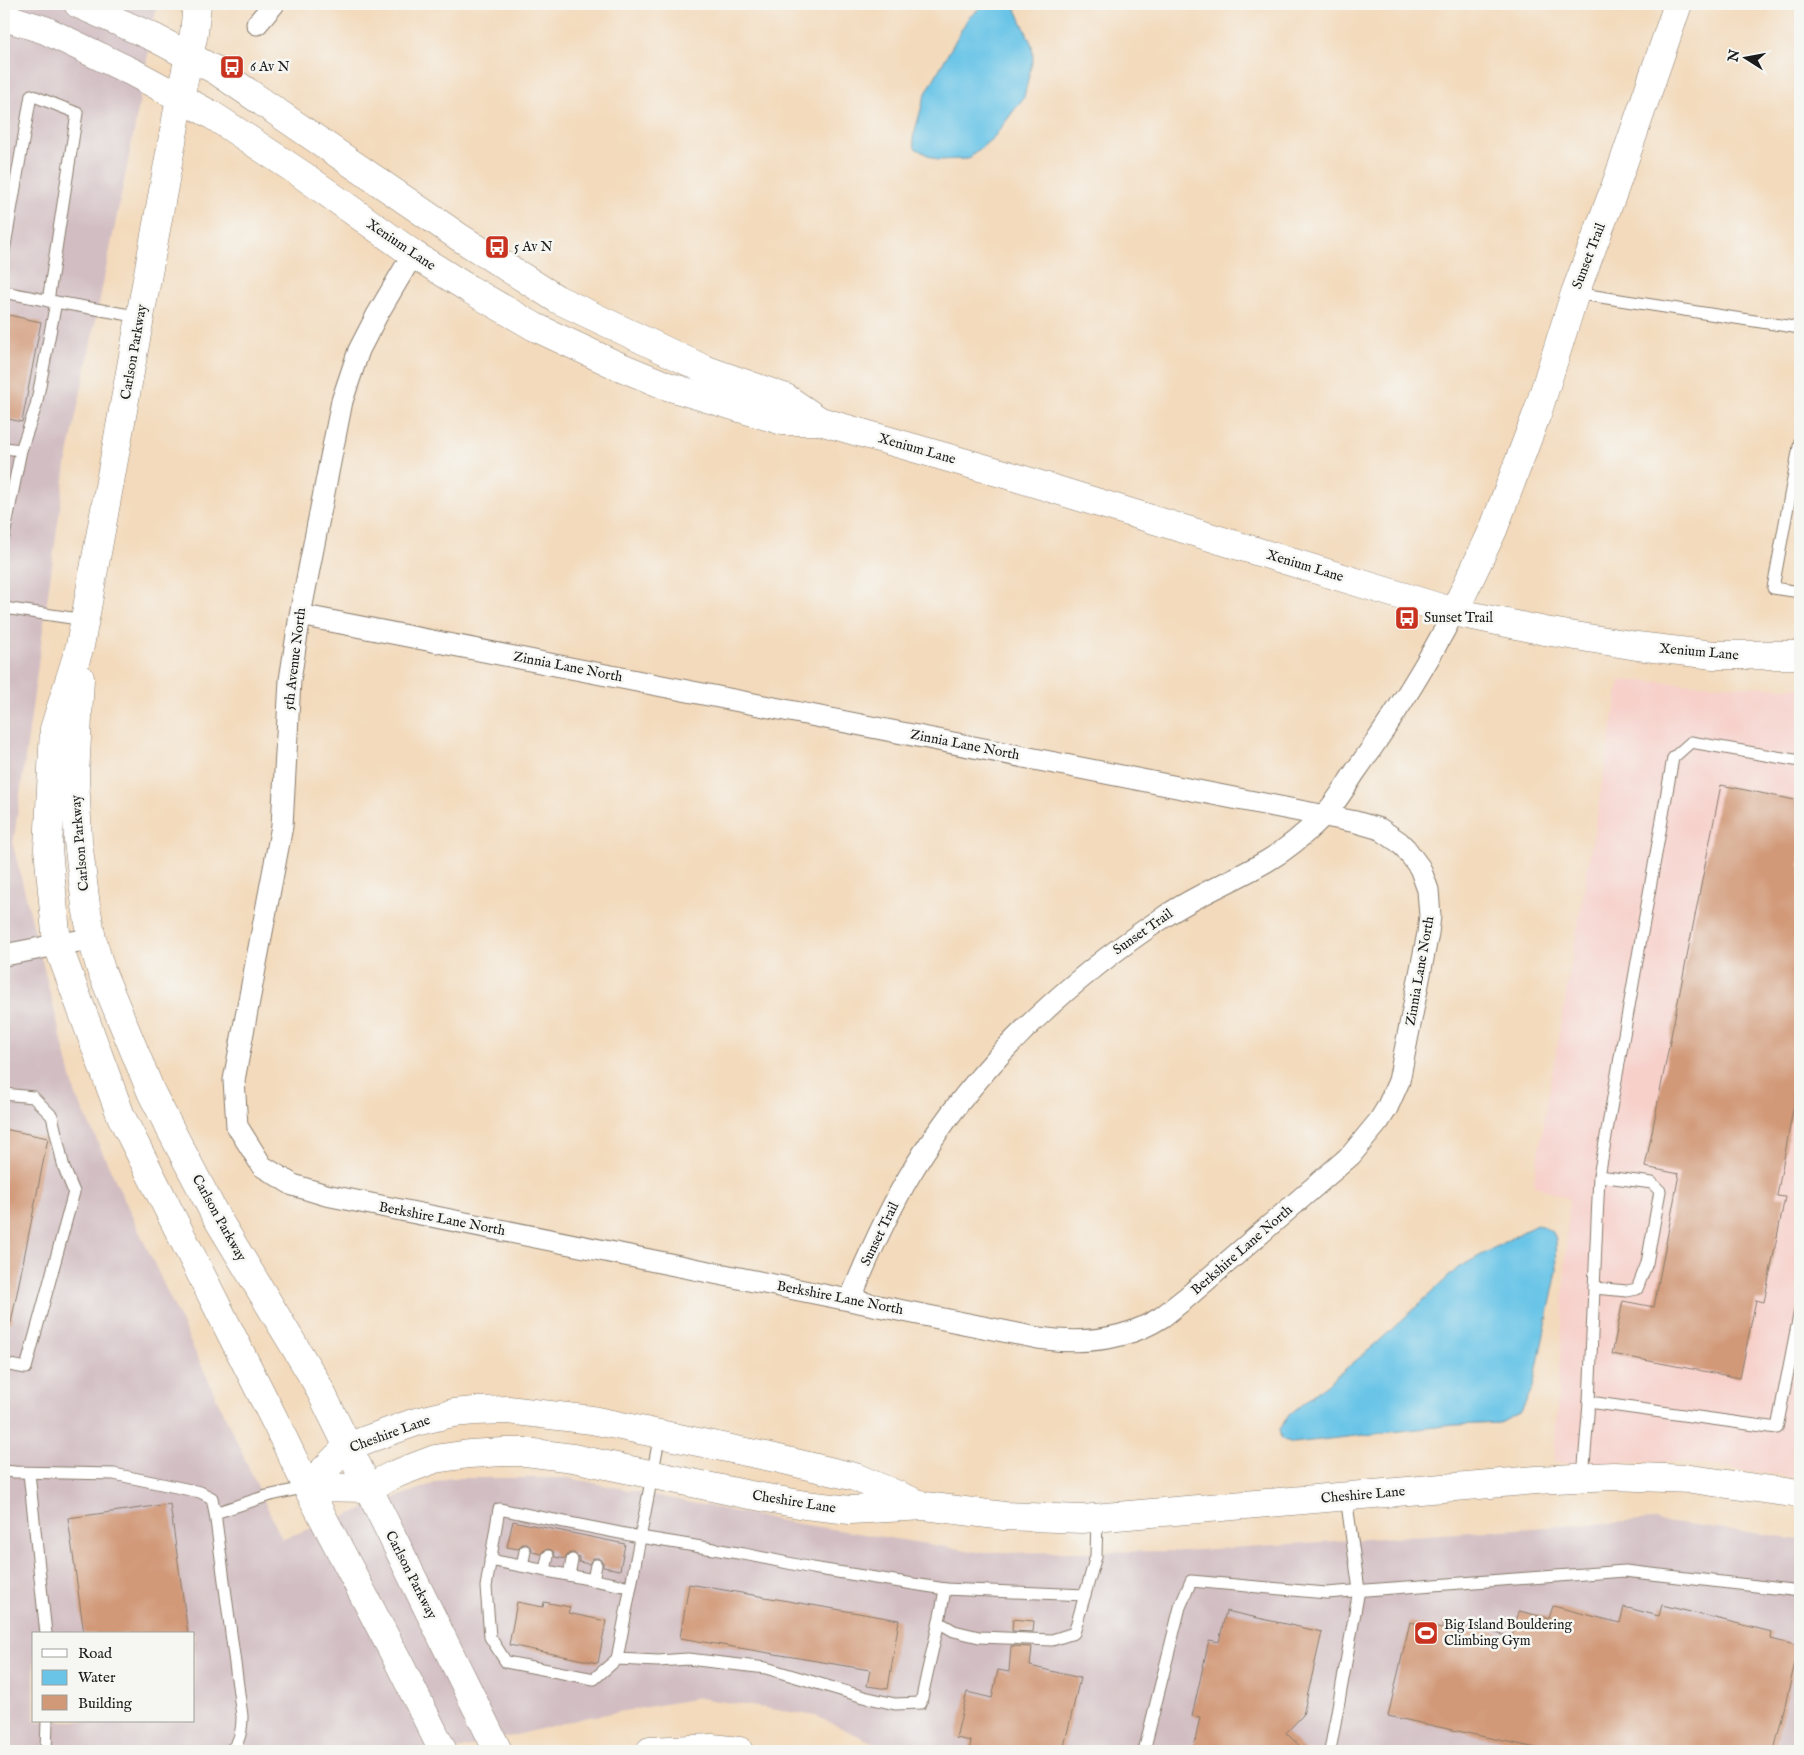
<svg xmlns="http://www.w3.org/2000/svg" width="1804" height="1755" font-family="'IM FELL English',serif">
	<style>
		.built { fill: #f7d0ca }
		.industrial { fill: #d2bec2; fill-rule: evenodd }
		.water { fill: #69c4e7; stroke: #427082 }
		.building { fill: #d19978 }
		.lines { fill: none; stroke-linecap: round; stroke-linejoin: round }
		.lane-casing { stroke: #887b6c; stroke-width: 13 }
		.street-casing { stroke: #887b6c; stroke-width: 23 }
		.secondary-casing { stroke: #887b6c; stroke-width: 29 }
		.highway-casing { stroke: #887b6c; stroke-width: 29 }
		.lane { stroke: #fff; stroke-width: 11 }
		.street { stroke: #fff; stroke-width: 21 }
		.secondary { stroke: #fff; stroke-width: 28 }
		.highway { stroke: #fff; stroke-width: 28 }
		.labels { text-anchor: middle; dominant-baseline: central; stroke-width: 5; stroke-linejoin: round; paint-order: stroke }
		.poi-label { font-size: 14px; fill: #1c1c1c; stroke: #f6f6f2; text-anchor: start }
		.street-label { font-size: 14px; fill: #1c1c1c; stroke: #f6f6f2 }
	</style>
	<rect width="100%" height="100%" fill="#f6f6f2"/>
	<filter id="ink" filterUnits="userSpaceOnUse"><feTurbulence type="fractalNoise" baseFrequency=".02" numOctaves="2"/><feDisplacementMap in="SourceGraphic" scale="10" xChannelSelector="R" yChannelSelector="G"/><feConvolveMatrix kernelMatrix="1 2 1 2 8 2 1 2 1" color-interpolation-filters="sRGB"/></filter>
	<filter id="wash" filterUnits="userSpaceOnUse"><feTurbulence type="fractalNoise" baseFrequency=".0096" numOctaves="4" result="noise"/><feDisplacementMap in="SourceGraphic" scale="20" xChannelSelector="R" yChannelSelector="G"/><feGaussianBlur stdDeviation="1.12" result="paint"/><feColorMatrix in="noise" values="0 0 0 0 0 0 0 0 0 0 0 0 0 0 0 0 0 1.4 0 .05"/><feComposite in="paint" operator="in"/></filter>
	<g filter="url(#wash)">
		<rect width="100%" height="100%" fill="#f3dabc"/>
		<!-- built -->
		<polygon class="built" points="1620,680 1783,688 1800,687 1800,1478 1685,1462 1554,1463 1569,1199 1533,1185"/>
		<!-- industrial -->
		<path class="industrial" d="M 4,4 L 157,4 L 134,132 L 66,465 L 13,845 L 75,1093 L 282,1539 L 449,1478 L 569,1478 L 787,1522 L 985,1553 L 1182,1551 L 1656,1520 L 1800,1539 L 1800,1751 L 891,1751 L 816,1716 L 699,1698 L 584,1718 L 453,1751 L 4,1751 ZM 34,1634 L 194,1634 L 194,1721 L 34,1721 Z"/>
		<!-- water -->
		<g class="water">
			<polygon points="986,4 1014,5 1032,45 1033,58 1024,97 994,137 968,159 937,160 915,148 913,138 925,95 968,18"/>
			<polygon points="1538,1225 1544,1227 1553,1233 1556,1240 1557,1271 1533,1387 1521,1412 1500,1423 1454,1425 1293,1443 1281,1439 1279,1429 1290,1414 1375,1345 1458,1268 1526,1230"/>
		</g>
		<g id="blocks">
			<!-- building -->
			<g class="building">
				<polygon points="4,314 41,322 22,422 4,418"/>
				<polygon points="1721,785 1800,801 1800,1072 1777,1196 1785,1197 1764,1302 1756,1300 1740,1378 1612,1354 1623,1301 1654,1307 1679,1174 1645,1167"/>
				<polygon points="4,1129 48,1138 11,1323 4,1322"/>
				<polygon points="170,1504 188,1634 84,1634 68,1518"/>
				<polygon points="513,1521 625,1544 620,1570 603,1567 603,1562 598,1558 593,1558 589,1564 579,1562 579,1557 574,1553 569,1553 565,1559 555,1557 553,1551 549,1549 543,1551 541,1554 532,1552 532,1548 527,1544 522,1544 518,1549 507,1547"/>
				<polygon points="689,1584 899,1620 888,1689 867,1686 870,1670 680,1638"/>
				<polygon points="517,1602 543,1607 544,1602 570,1607 568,1613 606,1621 598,1663 509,1645"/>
				<polygon points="1662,1605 1772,1632 1771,1639 1799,1646 1774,1751 1550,1751 1388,1716 1410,1622 1442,1629 1444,1621 1512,1637 1519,1611 1549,1618 1553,1606 1620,1623 1624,1607 1659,1616"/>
				<polygon points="1226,1611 1322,1632 1303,1715 1286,1733 1305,1751 1193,1751 1200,1717 1192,1716 1209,1640 1219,1642"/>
				<polygon points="1013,1619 1034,1621 1033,1632 1012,1631"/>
				<polygon points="1011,1646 1032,1647 1030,1666 1080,1678 1063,1751 969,1751 971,1741 956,1738 967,1692 992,1698 998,1670 1009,1672"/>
			</g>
		</g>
	</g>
	<g filter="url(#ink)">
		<use href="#blocks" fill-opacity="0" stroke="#887b6c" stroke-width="1"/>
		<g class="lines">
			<defs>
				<g id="lane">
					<polyline points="4,251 31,95 77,113 48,301"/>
					<polyline points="4,292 55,302"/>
					<polyline points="1575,293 1800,328"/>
					<polyline points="1800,441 1773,588 1800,592"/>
					<polyline points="4,448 21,450"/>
					<polyline points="4,536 21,450 36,406 56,302 141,317"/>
					<polyline points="4,608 85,620"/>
					<polyline points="4,1094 33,1097 52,1116 64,1168 74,1192 26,1368 4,1364"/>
					<polyline points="1594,1288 1627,1291 1637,1289 1647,1263 1660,1191 1652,1183 1599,1176"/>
					<polyline points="1589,1402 1777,1428 1800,1310"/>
					<path d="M 4,1471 L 15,1472 L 114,1474 L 200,1492 L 212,1498 L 215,1513 L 242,1716 C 242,1728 240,1746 228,1751"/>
					<polyline points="29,1473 46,1634"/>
					<polyline points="1583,1478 1589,1402 1599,1176 1673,758 1691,742 1800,761"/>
					<polyline points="215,1513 267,1496 307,1487"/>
					<polyline points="490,1560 630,1587"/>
					<polyline points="522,1566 525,1551"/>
					<polyline points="545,1570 548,1556"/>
					<polyline points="569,1575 572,1560"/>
					<polyline points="593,1580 596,1565"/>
					<polyline points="945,1589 1085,1595"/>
					<polyline points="940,1623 954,1631 979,1637 1052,1640 1074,1633 1096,1556 1097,1518"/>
					<path d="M 617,1659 L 658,1661 L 688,1659 L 766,1668 L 864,1697 L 895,1704 L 921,1703 C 928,1665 939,1628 945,1589 L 812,1568 L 744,1554 L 640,1537 L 499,1509 L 486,1587 L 490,1637 L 506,1662 L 594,1679 L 617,1659 L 660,1434"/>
					<polyline points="46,1751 47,1721"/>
					<polyline points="1144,1751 1180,1607 1191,1581 1326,1593 1625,1571 1800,1591"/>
					<polyline points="1330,1751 1359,1590 1346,1497"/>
				</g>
				<g id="street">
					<polyline points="257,24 274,4"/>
					<path d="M 300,615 L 1356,822 L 1380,829 L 1399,842 L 1406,849 L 1420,868 L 1428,890 L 1430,916 L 1428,933 L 1399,1081 L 1387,1108 L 1379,1121 L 1351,1155 L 1186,1298 C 1178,1304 1170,1311 1162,1317 C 1125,1341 1080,1344 1038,1338 L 326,1195 L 293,1185 L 262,1166 L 237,1126 L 234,1080 L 282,826 L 290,680 L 300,615 L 342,401 L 359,350 L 377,315 L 413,254"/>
					<path d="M 4,955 C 33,950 62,943 92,939"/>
					<path d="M 850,1300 C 868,1256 887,1213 911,1173 C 974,1068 1063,984 1164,917 C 1196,895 1233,881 1267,861 C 1286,850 1306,833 1322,817 C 1335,805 1345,787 1355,772 C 1392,720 1425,668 1454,612"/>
				</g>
				<g id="secondary">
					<polyline points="78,4 155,38 217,71 459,237 557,299 704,369 786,398 820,421"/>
					<polyline points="197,4 194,33 180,98 80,646 54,729 48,849 57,943 121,1116 275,1421 307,1487 399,1663 443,1751"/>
					<polyline points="4,17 45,30 134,73 212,115 301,174 413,254 469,289 535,327 614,364 667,386 783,421 820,421 1008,475 1454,612 1545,631 1637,646 1714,655 1800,655"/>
					<polyline points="1454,612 1493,530 1538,411 1575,293 1614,190 1678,4"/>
					<polyline points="80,678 75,776 78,841 86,906 92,939 101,970 152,1094 214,1213 316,1382 498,1751"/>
					<polyline points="307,1487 368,1488 393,1475 435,1459 469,1454 504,1452 526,1452 573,1458 745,1494 805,1505 850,1510 925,1506 1004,1516 1082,1519 1536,1480 1613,1476 1691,1479 1800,1494"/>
					<polyline points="307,1487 347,1447 371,1438 416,1422 453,1413 475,1411 508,1410 592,1420 775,1458 855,1477 919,1504"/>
				</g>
				<polyline id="highway" points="650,1751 712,1748 739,1751"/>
			</defs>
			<!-- lane casing -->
			<use href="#lane" class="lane-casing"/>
			<!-- street casing -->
			<use href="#street" class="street-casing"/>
			<!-- secondary casing -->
			<use href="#secondary" class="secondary-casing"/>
			<!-- highway casing -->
			<use href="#highway" class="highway-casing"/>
			<!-- lane -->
			<use href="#lane" class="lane"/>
			<!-- street -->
			<use href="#street" class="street"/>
			<!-- secondary -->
			<use href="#secondary" class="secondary"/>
			<!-- highway -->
			<use href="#highway" class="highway"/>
		</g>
	</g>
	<!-- icons -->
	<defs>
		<symbol id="bus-square" viewBox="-11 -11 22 22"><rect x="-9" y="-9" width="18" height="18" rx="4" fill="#c8321e" stroke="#f6f6f2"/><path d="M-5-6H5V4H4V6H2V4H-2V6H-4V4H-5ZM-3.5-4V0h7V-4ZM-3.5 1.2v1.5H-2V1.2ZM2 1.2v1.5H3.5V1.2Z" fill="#fff"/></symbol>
		<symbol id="stadium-square" viewBox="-11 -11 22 22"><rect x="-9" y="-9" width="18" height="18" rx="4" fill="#c8321e" stroke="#f6f6f2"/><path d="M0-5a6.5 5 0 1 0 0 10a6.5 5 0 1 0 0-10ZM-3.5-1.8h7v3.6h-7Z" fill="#fff"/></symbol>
	</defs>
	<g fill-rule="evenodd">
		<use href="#bus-square" x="218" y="53" width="28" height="28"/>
		<use href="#bus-square" x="483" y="233" width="28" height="28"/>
		<use href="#bus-square" x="1393" y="604" width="28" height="28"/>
		<use href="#stadium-square" x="1412" y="1619" width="28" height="28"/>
	</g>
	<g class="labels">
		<!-- poi labels -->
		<g class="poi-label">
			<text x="250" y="67">6 Av N</text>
			<text x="514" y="247">5 Av N</text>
			<text x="1424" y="618">Sunset Trail</text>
			<text x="1444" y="1625">Big Island Bouldering<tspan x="1444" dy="16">Climbing Gym</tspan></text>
		</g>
		<!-- street labels -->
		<g class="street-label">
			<text transform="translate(401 245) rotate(34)">Xenium Lane</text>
			<text transform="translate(1589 256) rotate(-69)">Sunset Trail</text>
			<text transform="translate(134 352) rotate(-80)">Carlson Parkway</text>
			<text transform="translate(917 449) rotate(16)">Xenium Lane</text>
			<text transform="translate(1305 566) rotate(17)">Xenium Lane</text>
			<text transform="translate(1699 652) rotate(5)">Xenium Lane</text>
			<text transform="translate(295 659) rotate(-83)">5th Avenue North</text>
			<text transform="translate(568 667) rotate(11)">Zinnia Lane North</text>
			<text transform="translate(965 745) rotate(11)">Zinnia Lane North</text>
			<text transform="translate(80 843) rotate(-95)">Carlson Parkway</text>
			<text transform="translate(1143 932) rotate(-35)">Sunset Trail</text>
			<text transform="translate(1420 971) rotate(-80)">Zinnia Lane North</text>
			<text transform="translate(219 1218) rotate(61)">Carlson Parkway</text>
			<text transform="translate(442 1219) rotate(11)">Berkshire Lane North</text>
			<text transform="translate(880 1234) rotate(-64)">Sunset Trail</text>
			<text transform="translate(1242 1250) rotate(-41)">Berkshire Lane North</text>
			<text transform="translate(840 1298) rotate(11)">Berkshire Lane North</text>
			<text transform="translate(390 1434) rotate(-20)">Cheshire Lane</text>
			<text transform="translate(1363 1495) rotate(-5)">Cheshire Lane</text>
			<text transform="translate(794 1502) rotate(9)">Cheshire Lane</text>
			<text transform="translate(411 1575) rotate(63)">Carlson Parkway</text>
		</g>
	</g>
	<!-- margin -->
	<rect width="1804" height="1755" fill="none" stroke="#f6f6f2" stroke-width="20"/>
	<!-- legend -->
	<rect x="32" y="1632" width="162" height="90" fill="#f6f6f2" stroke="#9f9f9c"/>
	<rect x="42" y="1649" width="25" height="8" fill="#ffffff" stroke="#9f9f9c"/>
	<text x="78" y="1658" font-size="15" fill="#1c1c1c">Road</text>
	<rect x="42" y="1670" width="25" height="15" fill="#69c4e7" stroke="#9f9f9c"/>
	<text x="78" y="1682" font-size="15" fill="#1c1c1c">Water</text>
	<rect x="42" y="1695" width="25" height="15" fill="#d19978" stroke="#9f9f9c"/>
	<text x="78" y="1708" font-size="15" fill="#1c1c1c">Building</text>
	<!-- north arrow -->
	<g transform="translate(1746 58) rotate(281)" stroke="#f6f6f2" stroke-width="4" paint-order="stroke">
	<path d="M0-4L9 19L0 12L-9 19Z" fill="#1c1c1c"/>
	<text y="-8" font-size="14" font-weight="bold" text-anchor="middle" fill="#1c1c1c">N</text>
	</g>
</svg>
